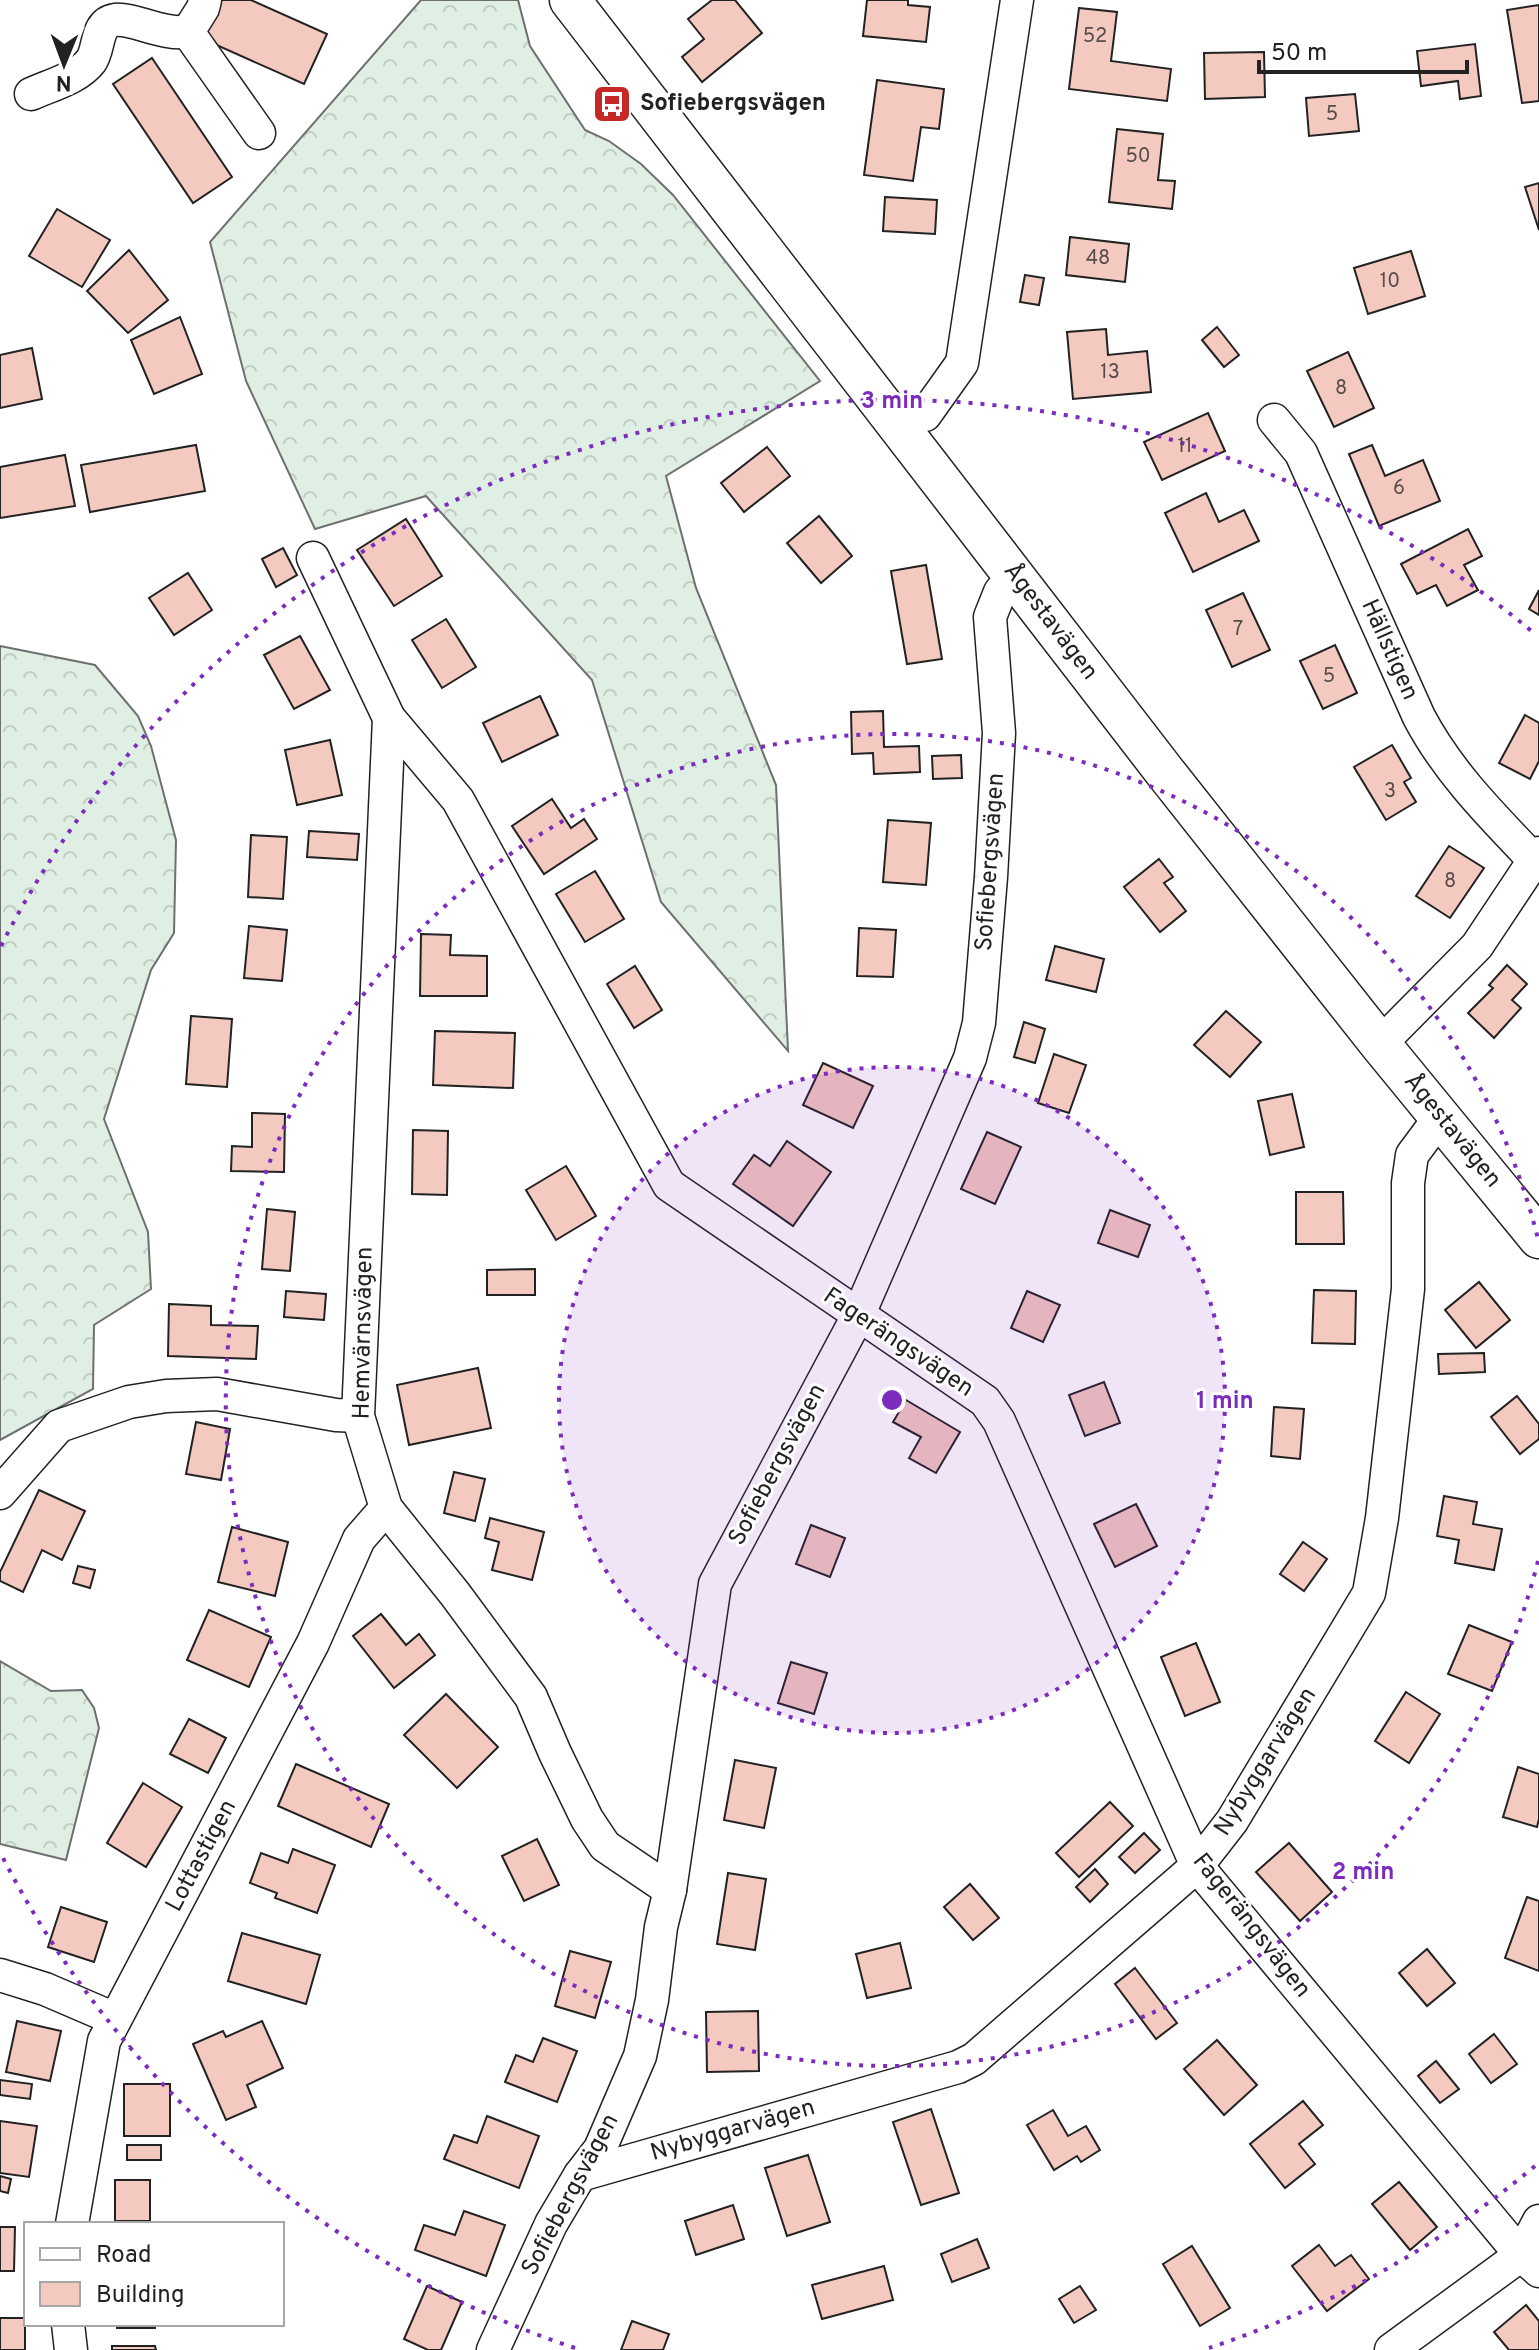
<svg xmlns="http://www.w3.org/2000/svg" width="1539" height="2350" font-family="Overpass,sans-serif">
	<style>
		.forest { fill: url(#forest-crowns); stroke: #6f6f6f; stroke-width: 2 }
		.building { fill: #f3c9c0; stroke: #222; stroke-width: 2 }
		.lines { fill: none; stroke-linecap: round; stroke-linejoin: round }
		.minor-casing { stroke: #222; stroke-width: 35 }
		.major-casing { stroke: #222; stroke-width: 43 }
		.minor { stroke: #fff; stroke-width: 32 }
		.major { stroke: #fff; stroke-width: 40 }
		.ring { fill: none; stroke: #7b2cbf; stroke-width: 4; stroke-dasharray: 4 8 }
		.labels { text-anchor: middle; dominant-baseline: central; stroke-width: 6; stroke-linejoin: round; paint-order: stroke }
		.number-label { font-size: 20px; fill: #564c4a }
		.poi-label { font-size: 24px; font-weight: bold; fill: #222; stroke: #fff; text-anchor: start }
		.street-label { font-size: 24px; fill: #222; stroke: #fff }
		.centre { fill: #7b2cbf; stroke: #fff; stroke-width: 4 }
		.ring-label { font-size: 24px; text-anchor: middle; font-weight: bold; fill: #7b2cbf; stroke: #fff; stroke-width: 6; stroke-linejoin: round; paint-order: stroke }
	</style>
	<defs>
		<pattern id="forest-crowns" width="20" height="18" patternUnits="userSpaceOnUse" patternTransform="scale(2)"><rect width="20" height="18" fill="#e0efe3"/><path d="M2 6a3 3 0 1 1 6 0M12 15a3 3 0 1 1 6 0" fill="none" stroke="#c0cdc2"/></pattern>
	</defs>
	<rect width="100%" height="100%" fill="#fff"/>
	<!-- forest -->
	<g class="forest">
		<polygon points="421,0 518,0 530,46 585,130 609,141 641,164 673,195 820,381 666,476 696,588 776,785 788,1051 661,902 592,680 426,496 315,529 246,381 210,242"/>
		<polygon points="0,646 95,665 138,716 151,746 176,840 174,933 151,970 104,1119 148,1232 151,1289 94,1325 93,1389 0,1440"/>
		<polygon points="0,1661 51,1691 82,1690 94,1708 99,1728 66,1860 0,1844"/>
	</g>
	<!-- building -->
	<g class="building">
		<polygon points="220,0 251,0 327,34 304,84 203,39"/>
		<polygon points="712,0 735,0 762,33 702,82 682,57 704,39 688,19"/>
		<polygon points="867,0 908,0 908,5 930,7 926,42 863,36"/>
		<polygon points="1539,5 1539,101 1522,103 1507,10"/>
		<polygon points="1079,8 1117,12 1111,61 1171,69 1167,101 1069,89"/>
		<polygon points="1475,44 1481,96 1460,99 1458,81 1421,86 1417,51"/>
		<polygon points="1264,52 1265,97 1205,99 1204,53"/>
		<polygon points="152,58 232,177 193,203 113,84"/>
		<polygon points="877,80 944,89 939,129 921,127 913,181 864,175"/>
		<polygon points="1355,94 1359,131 1309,136 1306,98"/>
		<polygon points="1117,129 1163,134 1158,180 1175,181 1172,209 1109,202"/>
		<polygon points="1539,183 1539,230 1525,187"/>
		<polygon points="885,197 937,200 935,234 883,231"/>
		<polygon points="57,209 110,240 82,287 29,256"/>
		<polygon points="1070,237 1129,244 1125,282 1066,275"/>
		<polygon points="129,250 168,300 128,333 87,291"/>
		<polygon points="1411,251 1425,296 1368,314 1354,268"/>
		<polygon points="1025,275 1044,278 1039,305 1020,302"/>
		<polygon points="180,317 202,374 154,394 131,340"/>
		<polygon points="1217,327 1239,355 1224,367 1202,340"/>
		<polygon points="1106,329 1108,355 1147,351 1151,392 1073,399 1067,332"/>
		<polygon points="32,348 42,399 0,408 0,355"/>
		<polygon points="1348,352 1374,408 1334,427 1307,371"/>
		<polygon points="1208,413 1225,451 1162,480 1144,442"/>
		<polygon points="196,445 205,491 90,512 81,465"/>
		<polygon points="1372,445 1385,476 1423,460 1440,501 1379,526 1349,454"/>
		<polygon points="767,447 790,476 744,512 721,483"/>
		<polygon points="65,455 75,506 0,518 0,467"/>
		<polygon points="1206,493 1219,522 1244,510 1259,541 1193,572 1165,513"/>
		<polygon points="819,516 852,556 821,583 787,543"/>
		<polygon points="406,519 442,576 394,606 357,550"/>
		<polygon points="1468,529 1482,556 1464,565 1478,590 1447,606 1436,585 1417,594 1401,564"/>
		<polygon points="283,548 297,575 276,587 262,559"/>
		<polygon points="926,565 942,659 907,664 891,571"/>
		<polygon points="188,573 212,610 174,635 149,598"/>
		<polygon points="1539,590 1539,615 1529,609"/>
		<polygon points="1243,593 1270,650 1232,667 1206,610"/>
		<polygon points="446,619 476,667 442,688 412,640"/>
		<polygon points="300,636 330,690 294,709 264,655"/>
		<polygon points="1335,645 1357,693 1323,709 1300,661"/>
		<polygon points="540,696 558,735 502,762 483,723"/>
		<polygon points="883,711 884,747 919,746 920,772 874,774 873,753 852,754 851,712"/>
		<polygon points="1525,715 1539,723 1539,761 1530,779 1499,763"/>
		<polygon points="330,740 342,795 297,805 285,750"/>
		<polygon points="1392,745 1411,778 1404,782 1416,802 1386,820 1354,767"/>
		<polygon points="961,755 962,778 933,779 932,756"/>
		<polygon points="552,799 571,828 584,819 597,839 544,874 512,826"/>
		<polygon points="888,820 931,823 926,885 883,882"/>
		<polygon points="309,831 359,834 357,860 307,857"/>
		<polygon points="251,835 287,837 283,899 248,897"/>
		<polygon points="1449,846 1484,868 1450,918 1416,896"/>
		<polygon points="1159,859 1173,877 1164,883 1186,911 1160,932 1124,887"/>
		<polygon points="595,871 624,919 585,942 556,894"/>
		<polygon points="249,926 287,930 282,981 244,978"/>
		<polygon points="859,928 896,930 893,977 857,976"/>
		<polygon points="421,934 451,935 450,955 487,956 487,996 420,996"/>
		<polygon points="1055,946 1104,959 1096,992 1046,980"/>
		<polygon points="1507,965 1527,984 1512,1000 1521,1008 1494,1038 1468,1013 1493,988 1489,985"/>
		<polygon points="635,966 662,1010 634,1028 607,984"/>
		<polygon points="1226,1011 1261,1042 1230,1077 1194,1045"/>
		<polygon points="191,1016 232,1019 227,1087 186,1084"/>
		<polygon points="1024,1022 1045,1029 1035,1063 1014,1057"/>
		<polygon points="435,1031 515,1033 513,1088 433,1085"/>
		<polygon points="1054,1054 1086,1065 1069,1113 1038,1103"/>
		<polygon points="823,1063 873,1086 853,1128 803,1105"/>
		<polygon points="1292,1094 1304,1147 1270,1155 1258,1101"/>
		<polygon points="252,1113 285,1114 284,1172 231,1171 232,1146 252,1147"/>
		<polygon points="413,1130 448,1131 447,1195 412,1194"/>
		<polygon points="987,1132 1021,1147 995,1204 961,1189"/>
		<polygon points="787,1141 831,1172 793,1226 733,1184 754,1155 770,1166"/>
		<polygon points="566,1166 596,1216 556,1240 526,1190"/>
		<polygon points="1296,1192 1343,1192 1344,1244 1296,1244"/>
		<polygon points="267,1209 295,1212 290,1271 262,1269"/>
		<polygon points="1110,1210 1150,1225 1138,1257 1098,1243"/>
		<polygon points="535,1269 535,1295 487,1295 487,1270"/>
		<polygon points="1479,1282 1510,1320 1476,1348 1445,1310"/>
		<polygon points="1314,1290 1356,1291 1355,1344 1312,1343"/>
		<polygon points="286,1291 326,1294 324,1320 284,1317"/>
		<polygon points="1027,1291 1060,1305 1043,1342 1011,1328"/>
		<polygon points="169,1304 211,1306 211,1325 258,1326 256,1359 168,1356"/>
		<polygon points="1484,1353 1485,1372 1439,1374 1438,1354"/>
		<polygon points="478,1368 491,1428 409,1445 397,1385"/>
		<polygon points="1104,1382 1120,1423 1085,1436 1069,1395"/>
		<polygon points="1517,1396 1539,1424 1539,1439 1520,1454 1491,1417"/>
		<polygon points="906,1400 960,1432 936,1473 909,1458 921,1437 893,1422"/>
		<polygon points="1274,1407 1304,1409 1300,1459 1271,1456"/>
		<polygon points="196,1422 230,1429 221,1480 186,1474"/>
		<polygon points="454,1472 485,1479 475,1521 444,1513"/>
		<polygon points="39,1490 85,1511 62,1560 42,1550 23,1592 0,1581 0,1572"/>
		<polygon points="1444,1496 1477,1502 1473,1524 1502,1529 1494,1570 1455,1563 1459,1540 1437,1536"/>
		<polygon points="1136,1504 1157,1546 1115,1567 1094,1524"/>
		<polygon points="490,1518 544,1532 532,1580 492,1570 499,1542 485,1538"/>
		<polygon points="811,1525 845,1538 830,1577 796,1564"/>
		<polygon points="232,1527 288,1542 275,1596 218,1582"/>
		<polygon points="1303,1542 1327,1559 1304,1591 1280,1574"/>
		<polygon points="78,1566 95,1570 90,1588 73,1583"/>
		<polygon points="209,1610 271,1637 249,1687 187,1660"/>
		<polygon points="381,1614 406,1645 419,1634 435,1655 394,1688 353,1636"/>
		<polygon points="1469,1625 1512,1642 1492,1691 1448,1674"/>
		<polygon points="1196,1643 1220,1702 1185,1716 1161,1657"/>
		<polygon points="791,1662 827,1673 814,1714 778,1703"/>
		<polygon points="1406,1692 1440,1714 1409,1763 1375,1741"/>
		<polygon points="446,1694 498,1747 457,1788 404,1735"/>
		<polygon points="189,1719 226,1738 208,1773 170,1754"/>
		<polygon points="735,1760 776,1768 764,1828 724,1820"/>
		<polygon points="296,1764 389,1804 371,1847 278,1806"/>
		<polygon points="1518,1767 1539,1774 1539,1819 1537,1827 1503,1817"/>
		<polygon points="143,1783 182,1807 146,1867 107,1843"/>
		<polygon points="1110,1802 1133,1826 1079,1877 1056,1853"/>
		<polygon points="1144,1833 1160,1850 1135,1873 1119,1857"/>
		<polygon points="537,1839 559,1885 524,1901 502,1856"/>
		<polygon points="1289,1843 1332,1892 1300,1921 1256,1872"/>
		<polygon points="293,1849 335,1865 317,1913 275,1898 277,1893 250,1883 261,1853 288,1863"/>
		<polygon points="1095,1869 1108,1884 1090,1902 1076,1887"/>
		<polygon points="728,1873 766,1879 755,1950 717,1944"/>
		<polygon points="970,1884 999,1918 973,1940 944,1907"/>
		<polygon points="1527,1897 1539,1901 1539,1971 1505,1958"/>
		<polygon points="61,1907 107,1922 94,1962 48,1947"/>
		<polygon points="242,1933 320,1955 306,2004 228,1981"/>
		<polygon points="900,1943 911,1988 867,1998 856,1954"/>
		<polygon points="1427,1949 1455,1983 1427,2006 1399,1973"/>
		<polygon points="570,1951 611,1962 595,2018 555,2006"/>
		<polygon points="1135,1968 1177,2023 1156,2039 1115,1984"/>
		<polygon points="758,2011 759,2071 707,2072 706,2012"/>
		<polygon points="17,2021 61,2031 50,2081 6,2072"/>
		<polygon points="262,2021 283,2068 247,2085 256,2107 226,2120 193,2044 223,2031 226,2037"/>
		<polygon points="1494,2034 1517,2064 1491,2083 1469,2054"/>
		<polygon points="543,2038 577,2051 557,2102 505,2082 516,2055 533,2062"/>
		<polygon points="1217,2040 1257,2085 1224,2115 1184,2069"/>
		<polygon points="1436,2061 1459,2089 1440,2103 1418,2076"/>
		<polygon points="0,2080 32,2084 30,2099 0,2095"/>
		<rect x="124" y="2084" width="46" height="52"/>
		<polygon points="1303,2101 1323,2125 1299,2144 1315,2164 1285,2188 1250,2144"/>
		<polygon points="931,2109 959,2193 921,2205 893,2122"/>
		<polygon points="1053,2110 1068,2136 1086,2126 1100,2150 1081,2162 1077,2156 1054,2170 1027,2125"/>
		<polygon points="487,2116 539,2136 519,2188 444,2159 454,2135 477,2143"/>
		<polygon points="0,2121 37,2126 29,2177 0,2173"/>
		<rect x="127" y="2145" width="34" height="15"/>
		<polygon points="808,2155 830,2222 787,2236 765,2168"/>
		<polygon points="0,2176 11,2179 8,2193 0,2191"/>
		<rect x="115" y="2180" width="35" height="41"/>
		<polygon points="1399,2182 1437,2227 1410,2250 1372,2204"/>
		<polygon points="733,2205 744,2239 696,2255 685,2221"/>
		<polygon points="464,2211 505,2225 486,2276 415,2250 424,2225 455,2235"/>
		<polygon points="0,2227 15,2227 14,2271 0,2271"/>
		<polygon points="977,2239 989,2268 952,2282 941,2254"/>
		<polygon points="1319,2245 1335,2266 1351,2255 1369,2279 1327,2311 1292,2266"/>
		<polygon points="1192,2246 1230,2308 1200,2326 1163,2264"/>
		<polygon points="884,2266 893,2300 822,2319 812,2285"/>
		<polygon points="427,2286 462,2302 441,2350 428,2350 404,2339"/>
		<polygon points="1080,2286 1096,2310 1074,2323 1059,2299"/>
		<polygon points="1526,2305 1539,2321 1539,2350 1509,2350 1494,2332"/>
		<rect x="0" y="2318" width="25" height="32"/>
		<polygon points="632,2321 669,2334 663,2350 621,2350"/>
		<rect x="117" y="2324" width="38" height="4"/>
		<polygon points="112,2346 155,2346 156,2350 112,2350"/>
	</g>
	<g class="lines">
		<defs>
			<g id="minor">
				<polyline points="188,32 259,133"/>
				<path d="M 31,94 C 51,85 78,78 91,61 C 100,49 95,23 115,20 C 134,18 161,35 188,32 L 203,8 L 205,0"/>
				<polyline points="925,415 962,363 1017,0"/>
				<path d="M 1274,420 L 1301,453 L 1419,717 C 1448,772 1491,815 1534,860"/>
				<polyline points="313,558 389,718 458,800 669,1185 985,1401 999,1421 1197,1866 1521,2255 1539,2271"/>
				<polyline points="389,718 358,1416 386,1508 455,1594 531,1697 555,1753 587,1819 605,1846 670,1890"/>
				<polyline points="1380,1044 1477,946 1539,853"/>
				<polyline points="0,1493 59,1426 129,1402 166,1396 217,1394 336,1415 358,1416"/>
				<polyline points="0,1975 45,1989 115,2019"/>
				<polyline points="580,2175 958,2067 974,2059 1197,1866 1232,1821 1369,1593 1382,1518 1408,1289 1408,1183 1412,1155 1441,1116"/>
				<polyline points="72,2224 104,2041 313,1643 359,1539 386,1508"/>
				<polyline points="68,2324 71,2350"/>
				<polyline points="493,2350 551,2224 580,2175 600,2149 640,2056 652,2000 661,1927 670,1890 715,1584 859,1314 970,1058 979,1023 991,877 999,733 990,617 1000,592 1014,575"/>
				<polyline points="1391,2350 1521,2255 1539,2221"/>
			</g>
			<polyline id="major" points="570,0 1165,772 1380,1044 1539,1238"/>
		</defs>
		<!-- minor casing -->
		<use href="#minor" class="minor-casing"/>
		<!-- major casing -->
		<use href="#major" class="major-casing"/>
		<!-- minor -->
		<use href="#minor" class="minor"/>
		<!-- major -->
		<use href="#major" class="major"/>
	</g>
	<!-- distance rings -->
	<circle cx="892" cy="1400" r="333" fill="#7b2cbf" fill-opacity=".12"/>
	<g class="ring">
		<circle cx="892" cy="1400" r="333"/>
		<path d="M1538 1561A666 666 0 1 1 1538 1239"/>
		<path d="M1535 2166A1000 1000 0 0 1 1209 2348M575 2348A1000 1000 0 0 1 1 1854M1 946A1000 1000 0 0 1 1535 634"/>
	</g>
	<!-- icons -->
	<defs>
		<symbol id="bus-square" viewBox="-11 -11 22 22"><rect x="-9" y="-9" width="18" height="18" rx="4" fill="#c62828" stroke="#fff"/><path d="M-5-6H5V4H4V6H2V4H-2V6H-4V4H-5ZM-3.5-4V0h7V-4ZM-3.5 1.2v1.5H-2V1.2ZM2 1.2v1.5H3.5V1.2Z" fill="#fff"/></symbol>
	</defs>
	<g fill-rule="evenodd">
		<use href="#bus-square" x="590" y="82" width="44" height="44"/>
	</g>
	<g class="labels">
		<!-- number labels -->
		<g class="number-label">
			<text x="1095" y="37">52</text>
			<text x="1332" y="115">5</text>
			<text x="1138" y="157">50</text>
			<text x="1098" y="259">48</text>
			<text x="1390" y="282">10</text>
			<text x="1110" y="373">13</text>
			<text x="1341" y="389">8</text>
			<text x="1185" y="447">11</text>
			<text x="1399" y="489">6</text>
			<text x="1238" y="630">7</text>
			<text x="1329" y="677">5</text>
			<text x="1390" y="792">3</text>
			<text x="1450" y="882">8</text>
		</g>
		<!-- poi labels -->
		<g class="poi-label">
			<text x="640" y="104">Sofiebergsvägen</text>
		</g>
		<!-- street labels -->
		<g class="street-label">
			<text transform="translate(1050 622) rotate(53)">Ågestavägen</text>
			<text transform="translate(1389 650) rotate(66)">Hällstigen</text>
			<text transform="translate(991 862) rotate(-86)">Sofiebergsvägen</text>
			<text transform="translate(1452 1131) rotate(51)">Ågestavägen</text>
			<text transform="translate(364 1333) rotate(-89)">Hemvärnsvägen</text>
			<text transform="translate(898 1343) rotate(34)">Fagerängsvägen</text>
			<text transform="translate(778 1465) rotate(-62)">Sofiebergsvägen</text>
			<text transform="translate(1266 1762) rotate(-58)">Nybyggarvägen</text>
			<text transform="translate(202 1856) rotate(-62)">Lottastigen</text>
			<text transform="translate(1251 1926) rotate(52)">Fagerängsvägen</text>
			<text transform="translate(733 2131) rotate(-16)">Nybyggarvägen</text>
			<text transform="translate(571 2195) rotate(-62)">Sofiebergsvägen</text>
		</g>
	</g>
	<circle cx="892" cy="1400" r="12" class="centre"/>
	<g class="ring-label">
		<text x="892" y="408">3 min</text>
		<text x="1225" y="1408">1 min</text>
		<text x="1363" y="1879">2 min</text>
	</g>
	<!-- legend -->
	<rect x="24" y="2222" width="260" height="104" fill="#ffffff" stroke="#a7a7a7" stroke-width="2"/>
	<rect x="40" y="2248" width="40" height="12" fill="#ffffff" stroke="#a7a7a7" stroke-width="2"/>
	<text x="96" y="2262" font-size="24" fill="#222222">Road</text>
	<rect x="40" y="2282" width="40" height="24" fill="#f3c9c0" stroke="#a7a7a7" stroke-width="2"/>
	<text x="96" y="2302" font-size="24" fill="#222222">Building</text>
	<!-- north arrow -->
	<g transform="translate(64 64) rotate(181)" stroke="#ffffff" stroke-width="6" paint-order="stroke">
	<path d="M0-6L14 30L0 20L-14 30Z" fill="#222222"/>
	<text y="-12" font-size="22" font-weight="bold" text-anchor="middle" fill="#222222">N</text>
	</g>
	<!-- scale -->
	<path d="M1259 60v12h208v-12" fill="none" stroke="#222222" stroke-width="4"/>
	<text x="1271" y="60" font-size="24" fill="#222222" stroke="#ffffff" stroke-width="6" paint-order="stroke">50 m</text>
</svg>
